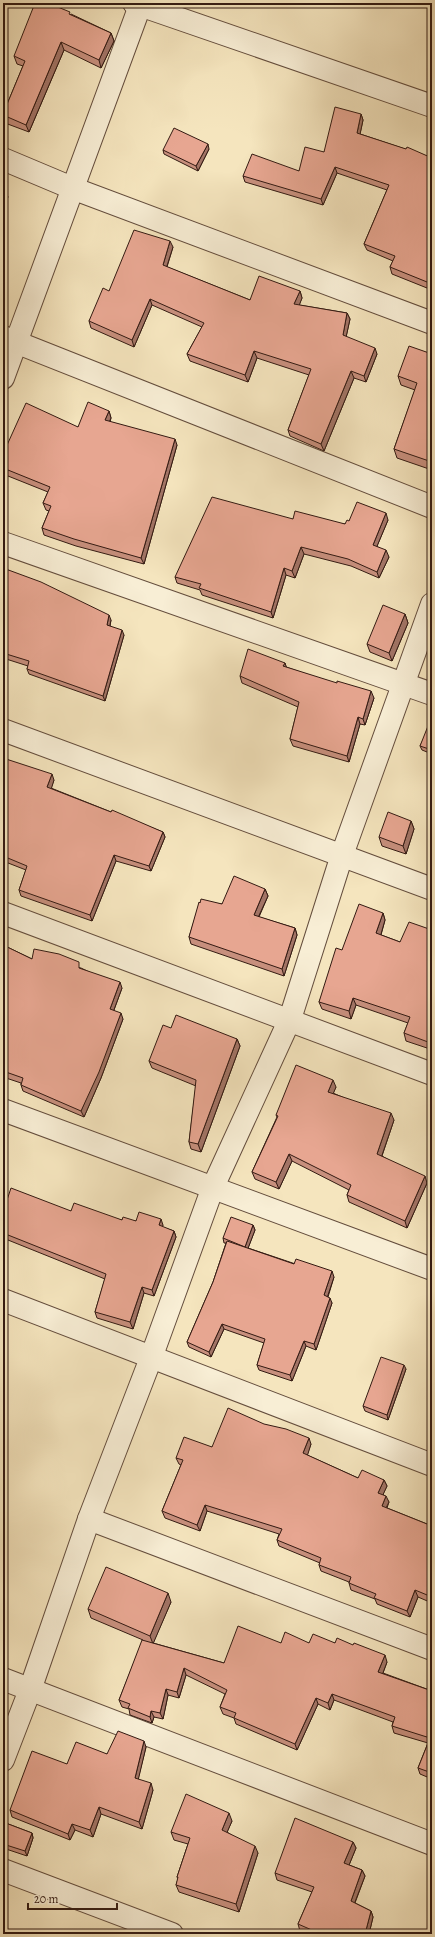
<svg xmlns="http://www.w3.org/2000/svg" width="435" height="1937" font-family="Alegreya,serif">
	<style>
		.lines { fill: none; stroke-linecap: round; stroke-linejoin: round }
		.street-casing { stroke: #644d3d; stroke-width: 24 }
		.street { stroke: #f8eed5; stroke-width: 22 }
		.wall { fill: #c78f7d; stroke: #331a12 }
		.shaded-wall { fill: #a27466; stroke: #331a12 }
		.building { fill: #e7a691; stroke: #331a12 }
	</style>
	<rect width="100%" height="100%" fill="#f5e5be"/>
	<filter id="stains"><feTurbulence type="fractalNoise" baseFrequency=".005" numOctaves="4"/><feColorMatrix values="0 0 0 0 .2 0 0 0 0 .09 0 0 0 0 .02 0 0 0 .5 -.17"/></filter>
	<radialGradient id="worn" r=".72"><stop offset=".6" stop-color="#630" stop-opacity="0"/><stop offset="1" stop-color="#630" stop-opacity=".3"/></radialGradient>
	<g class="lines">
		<defs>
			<g id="street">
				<polyline points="134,3 432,106"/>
				<polyline points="3,159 72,188 432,323"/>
				<polyline points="3,337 432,507"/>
				<polyline points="3,378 141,3"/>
				<polyline points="3,543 432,694"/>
				<polyline points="3,730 432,889"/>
				<polyline points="3,913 432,1074"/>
				<polyline points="3,1110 432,1269"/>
				<polyline points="3,1300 432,1465"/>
				<polyline points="89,1519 432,1649"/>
				<polyline points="3,1679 432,1844"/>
				<polyline points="3,1760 30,1690 89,1519 151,1358 213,1187 290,1019 342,855 432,604"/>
				<polyline points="3,1870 172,1934"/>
			</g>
		</defs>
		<!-- street casing -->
		<use href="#street" class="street-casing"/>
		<!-- street -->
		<use href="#street" class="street"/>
	</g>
	<!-- wall -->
	<g class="wall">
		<polygon points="71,14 111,33 114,41 101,68 64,50 29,132 5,123 3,114 23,66 17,64 14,56"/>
		<polygon points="361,114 363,120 360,134 432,158 432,290 392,274 390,267 393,261 367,250 364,244 387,190 337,173 323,205 245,182 243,176 299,171 324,152"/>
		<polygon points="209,149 198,171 164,154 163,150"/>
		<polygon points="173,247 167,267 250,300 300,291 302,298 299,305 347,313 350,319 346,337 377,354 366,382 354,378 324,451 290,436 288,430 309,375 257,358 248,382 190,361 187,354 202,327 152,305 134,347 91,328 89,321 109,291"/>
		<polygon points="432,354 432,470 397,458 394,449 415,390 401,385 398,376"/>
		<polygon points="109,411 111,418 110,422 177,445 144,564 76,546 44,535 42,528 49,511 46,510 43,503 48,492 3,474 3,454 78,427"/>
		<polygon points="293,519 345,524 349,521 388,520 377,546 389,557 379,578 351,566 304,554 295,578 286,575 273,618 202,595 200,590 177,583 175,577"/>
		<polygon points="3,568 111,620 110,626 124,635 105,701 29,674 27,669 28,666 3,658"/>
		<polygon points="405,614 408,623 392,661 370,652 367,644"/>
		<polygon points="285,663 286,667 374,698 365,725 360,724 349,762 293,746 290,739 298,707 242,683 240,676"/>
		<polygon points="432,722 432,754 422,750 420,746"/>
		<polygon points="3,758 54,780 51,788 111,812 163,832 165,837 151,871 116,861 92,921 21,896 19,890 26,870 3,861"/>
		<polygon points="411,821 414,829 406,854 382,846 379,837"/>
		<polygon points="265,889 268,896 259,917 295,928 297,935 284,976 191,944 189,937 200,903 222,904"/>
		<polygon points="383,913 385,920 381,935 400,942 432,930 432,1045 430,1049 406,1041 404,1033 408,1023 356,1005 351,1019 322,1009 319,1002 342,950"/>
		<polygon points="3,945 32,959 81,968 122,988 114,1010 123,1019 101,1078 84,1117 23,1091 21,1085 21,1083 3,1077"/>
		<polygon points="171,1028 237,1039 240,1046 201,1152 191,1149 189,1142 196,1086 152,1068 149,1061"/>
		<polygon points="336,1087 333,1093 394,1120 382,1156 427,1183 407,1228 349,1202 347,1195 349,1190 292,1161 279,1189 255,1179 252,1172 277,1117 276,1115"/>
		<polygon points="71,1211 122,1220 136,1221 163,1225 162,1227 174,1231 176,1237 154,1296 144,1293 133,1329 97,1318 95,1312 105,1279 3,1238 3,1212"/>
		<polygon points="253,1225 255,1230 248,1248 334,1277 328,1297 332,1303 316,1350 306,1346 292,1381 259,1370 257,1365 264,1343 224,1329 211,1357 189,1347 187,1342 213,1282 226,1243 224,1243 223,1238"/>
		<polygon points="406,1369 388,1420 365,1411 363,1406"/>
		<polygon points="311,1444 307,1455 358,1478 384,1480 387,1486 383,1494 389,1502 387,1508 432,1526 432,1603 418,1597 410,1617 377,1604 375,1599 351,1590 349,1583 349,1582 321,1571 319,1565 320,1563 279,1546 277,1540 279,1534 207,1511 200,1531 165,1518 162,1511 181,1465 179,1464 176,1458 212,1447"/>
		<polygon points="171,1602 153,1643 224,1663 281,1643 335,1643 387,1662 383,1673 432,1691 432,1779 420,1774 418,1768 428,1743 394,1733 392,1726 393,1722 334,1700 330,1710 318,1704 297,1750 236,1724 234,1718 223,1714 220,1707 225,1694 186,1675 179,1698 168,1695 163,1719 154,1717 152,1723 130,1715 129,1709 122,1707 119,1700 143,1640 91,1618 88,1609"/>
		<polygon points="146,1747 138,1779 153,1790 142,1829 101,1814 93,1837 75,1830 70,1840 12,1817 10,1810 67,1764 107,1754"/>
		<polygon points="232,1821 227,1832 258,1853 239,1912 179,1892 176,1885 178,1879 177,1877 188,1844 174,1840 171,1832"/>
		<polygon points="3,1822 32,1833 33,1838 27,1856 3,1848"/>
		<polygon points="353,1842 356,1848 349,1865 362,1870 365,1876 355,1903 371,1911 373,1917 369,1934 307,1934 300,1931 298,1924 312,1892 277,1880 275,1873"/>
	</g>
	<!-- shaded-wall -->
	<g class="shaded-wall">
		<polygon points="111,33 114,41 101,68 99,60"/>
		<polygon points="61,42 64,50 29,132 26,125"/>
		<polygon points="361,114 363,120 359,139 357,133"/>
		<polygon points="208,144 209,149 198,171 196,166"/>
		<polygon points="335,167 337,173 323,205 321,199"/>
		<polygon points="6,191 8,197 3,208 3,196"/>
		<polygon points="170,241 173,247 165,272 163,265"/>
		<polygon points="300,291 302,298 297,311 294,304"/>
		<polygon points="150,299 152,305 134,347 132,340"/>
		<polygon points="347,313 350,319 345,342 343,335"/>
		<polygon points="375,348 377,354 366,382 364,376"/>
		<polygon points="254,351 257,358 248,382 245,375"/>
		<polygon points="351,371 354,378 324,451 321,444"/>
		<polygon points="109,411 111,418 107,427 105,420"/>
		<polygon points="175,439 177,445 144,564 141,558"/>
		<polygon points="386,513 388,520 375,551 373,545"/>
		<polygon points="301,547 304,554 295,578 292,571"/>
		<polygon points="386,550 389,557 379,578 377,572"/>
		<polygon points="284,568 286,575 273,618 271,612"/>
		<polygon points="405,614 408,623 392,661 389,653"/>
		<polygon points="109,615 111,620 109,630 107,625"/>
		<polygon points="122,630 124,635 105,701 103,696"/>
		<polygon points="285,663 287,669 283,666"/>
		<polygon points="371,691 374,698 365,725 363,719"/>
		<polygon points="358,717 360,724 349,762 347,756"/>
		<polygon points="52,774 54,780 50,793 47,787"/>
		<polygon points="411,821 414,829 406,854 403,846"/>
		<polygon points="163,832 165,837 151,871 149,866"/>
		<polygon points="114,855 116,861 92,921 90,915"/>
		<polygon points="265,889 268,896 256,922 254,915"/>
		<polygon points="383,913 385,920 379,941 376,933"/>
		<polygon points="295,928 297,935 284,976 282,969"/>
		<polygon points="120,982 122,988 112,1015 110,1009"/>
		<polygon points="353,998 356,1005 351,1019 349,1011"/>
		<polygon points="121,1013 123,1019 101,1078 84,1117 81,1111"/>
		<polygon points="430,1034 432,1038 432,1045 430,1049 428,1042"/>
		<polygon points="237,1039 240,1046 201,1152 198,1144"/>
		<polygon points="333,1080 336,1087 331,1099 328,1092"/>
		<polygon points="391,1113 394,1120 380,1161 377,1154"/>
		<polygon points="289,1154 292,1161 279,1189 276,1182"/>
		<polygon points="425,1176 427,1183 407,1228 405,1221"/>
		<polygon points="161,1219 163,1225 161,1232 159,1225"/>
		<polygon points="253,1225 255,1230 247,1251 245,1247"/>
		<polygon points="174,1231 176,1237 154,1296 152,1290"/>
		<polygon points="332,1271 334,1277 326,1301 324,1295"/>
		<polygon points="142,1287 144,1293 133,1329 130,1322"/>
		<polygon points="330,1298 332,1303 316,1350 314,1344"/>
		<polygon points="222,1324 224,1329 211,1357 209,1352"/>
		<polygon points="304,1341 306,1346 292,1381 290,1375"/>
		<polygon points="404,1365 406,1369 388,1420 387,1415"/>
		<polygon points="309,1438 311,1444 306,1460 303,1453"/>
		<polygon points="384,1480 387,1486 381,1499 378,1493"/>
		<polygon points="386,1496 389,1502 384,1512 382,1506"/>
		<polygon points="205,1505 207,1511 200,1531 197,1525"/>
		<polygon points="415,1590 418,1597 410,1617 407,1611"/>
		<polygon points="168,1593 171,1602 153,1644 150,1636"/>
		<polygon points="385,1655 387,1662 381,1678 378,1672"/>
		<polygon points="184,1668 186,1675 179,1698 177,1692"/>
		<polygon points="166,1689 168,1695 163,1719 160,1713"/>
		<polygon points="332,1694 334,1700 330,1710 328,1703"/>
		<polygon points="316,1698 318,1704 297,1750 295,1744"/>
		<polygon points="151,1711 154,1717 152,1723 150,1717"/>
		<polygon points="144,1741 146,1747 137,1785 135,1778"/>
		<polygon points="151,1783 153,1790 142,1829 139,1822"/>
		<polygon points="99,1807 101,1814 93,1837 90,1830"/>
		<polygon points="229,1813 232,1821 225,1837 222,1830"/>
		<polygon points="72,1824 75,1830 70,1840 68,1834"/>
		<polygon points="32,1833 33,1838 27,1856 25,1851"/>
		<polygon points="353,1842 356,1848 347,1870 344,1863"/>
		<polygon points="255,1846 258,1853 239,1912 236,1904"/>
		<polygon points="362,1870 365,1876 353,1907 351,1901"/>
		<polygon points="371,1911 373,1917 369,1934 365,1934"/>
	</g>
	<!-- building -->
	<g class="building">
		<polygon points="35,3 48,3 70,12 69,14 111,33 99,60 61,42 26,125 3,115 3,114 25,61 14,56"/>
		<polygon points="335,107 361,114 357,133 406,149 407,147 432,158 432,284 390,267 395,256 364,244 389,185 335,167 321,199 243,176 252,154 299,171 305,147 324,152"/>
		<polygon points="174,128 208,144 196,166 163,150"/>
		<polygon points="3,189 6,191 3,196"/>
		<polygon points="134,230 170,241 163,265 250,300 259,276 300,291 294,304 347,313 343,335 375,348 364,376 351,371 321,444 288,430 311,369 254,351 245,375 187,354 204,323 150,299 132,340 89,321 103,288 109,291"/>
		<polygon points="409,346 432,354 432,462 394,449 417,383 398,376"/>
		<polygon points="88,402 109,411 105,420 175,439 141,558 74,539 42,528 51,506 43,503 50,487 3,468 3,454 26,403 78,427"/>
		<polygon points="212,497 293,519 295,511 345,524 347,520 349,521 357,502 386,513 373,545 386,550 377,572 348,559 301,547 292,571 284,568 271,612 199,588 201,584 175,577"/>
		<polygon points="3,568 41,582 109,615 107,625 122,630 103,696 27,669 29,661 3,653"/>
		<polygon points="383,605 405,614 389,653 367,644"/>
		<polygon points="248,649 285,663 283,666 337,683 337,681 371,691 363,719 358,717 347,756 290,739 299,702 240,676"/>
		<polygon points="430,721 432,722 432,750 420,746"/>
		<polygon points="3,758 52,774 47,787 111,812 112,810 163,832 149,866 114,855 90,915 19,890 27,866 3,856"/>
		<polygon points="388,812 411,821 403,846 379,837"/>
		<polygon points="234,876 265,889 254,915 295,928 282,969 189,937 199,902 200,903 201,899 222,904"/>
		<polygon points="359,904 383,913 376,933 400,942 409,922 432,930 432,1034 430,1034 428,1042 404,1033 410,1017 353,998 349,1011 319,1002 336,948 342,950"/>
		<polygon points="3,945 32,959 34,949 59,954 79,962 79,968 120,982 110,1009 121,1013 99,1072 81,1111 21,1085 23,1078 3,1071"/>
		<polygon points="176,1015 237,1039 198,1144 189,1142 196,1080 149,1061 163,1025 171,1028"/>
		<polygon points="296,1065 333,1080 328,1092 391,1113 377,1154 425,1176 405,1221 347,1195 351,1185 289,1154 276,1182 252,1172 278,1116 276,1115"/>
		<polygon points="11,1188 71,1211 74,1203 122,1220 123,1217 136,1221 139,1212 161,1219 159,1225 174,1231 152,1290 142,1287 130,1322 95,1312 106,1274 3,1233 3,1212"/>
		<polygon points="231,1217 253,1225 245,1247 223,1238"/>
		<polygon points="227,1241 294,1264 296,1259 332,1271 324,1295 330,1298 314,1344 304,1341 290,1375 257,1365 265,1339 222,1324 209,1352 187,1342 213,1282"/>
		<polygon points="381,1357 404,1365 387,1415 363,1406"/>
		<polygon points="228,1408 264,1424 286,1429 309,1438 303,1453 358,1478 362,1470 384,1480 378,1493 386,1496 382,1506 432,1526 432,1597 415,1590 407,1611 374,1598 376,1594 349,1583 351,1577 319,1565 321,1558 277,1540 282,1529 205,1505 197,1525 162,1511 183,1460 176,1458 184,1437 212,1447"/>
		<polygon points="106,1567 168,1593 150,1636 88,1609"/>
		<polygon points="238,1626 281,1643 285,1632 309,1643 313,1634 335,1643 337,1638 353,1645 354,1643 385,1655 378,1672 432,1691 432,1773 418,1768 430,1738 392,1726 395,1717 332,1694 328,1703 316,1698 295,1744 234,1718 236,1713 220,1707 227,1690 184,1668 177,1692 166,1689 160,1713 151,1711 150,1717 128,1708 130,1704 119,1700 142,1640 224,1663"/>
		<polygon points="118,1731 144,1741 135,1778 151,1783 139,1822 99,1807 90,1830 72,1824 68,1834 10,1810 32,1751 67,1764 76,1742 107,1754"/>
		<polygon points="186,1794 229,1813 222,1830 255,1846 236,1904 176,1885 178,1877 177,1877 190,1838 171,1832"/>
		<polygon points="295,1818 353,1842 344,1863 362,1870 351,1901 371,1911 365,1934 321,1934 298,1924 314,1887 275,1873"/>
		<polygon points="3,1822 32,1833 25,1851 3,1844"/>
	</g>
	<!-- margin -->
	<rect width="435" height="1937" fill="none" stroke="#f5e5be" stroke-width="16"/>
	<rect x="4" y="4" width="427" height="1929" fill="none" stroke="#331a12" stroke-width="2"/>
	<rect x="8" y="8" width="419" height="1921" fill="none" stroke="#331a12"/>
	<!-- scale -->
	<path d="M28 1903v6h89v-6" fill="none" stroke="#331a12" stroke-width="2"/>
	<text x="34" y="1903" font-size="12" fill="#331a12" stroke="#f8eed5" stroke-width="3" paint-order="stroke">20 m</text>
	<rect width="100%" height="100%" filter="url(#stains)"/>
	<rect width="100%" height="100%" fill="url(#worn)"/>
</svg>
